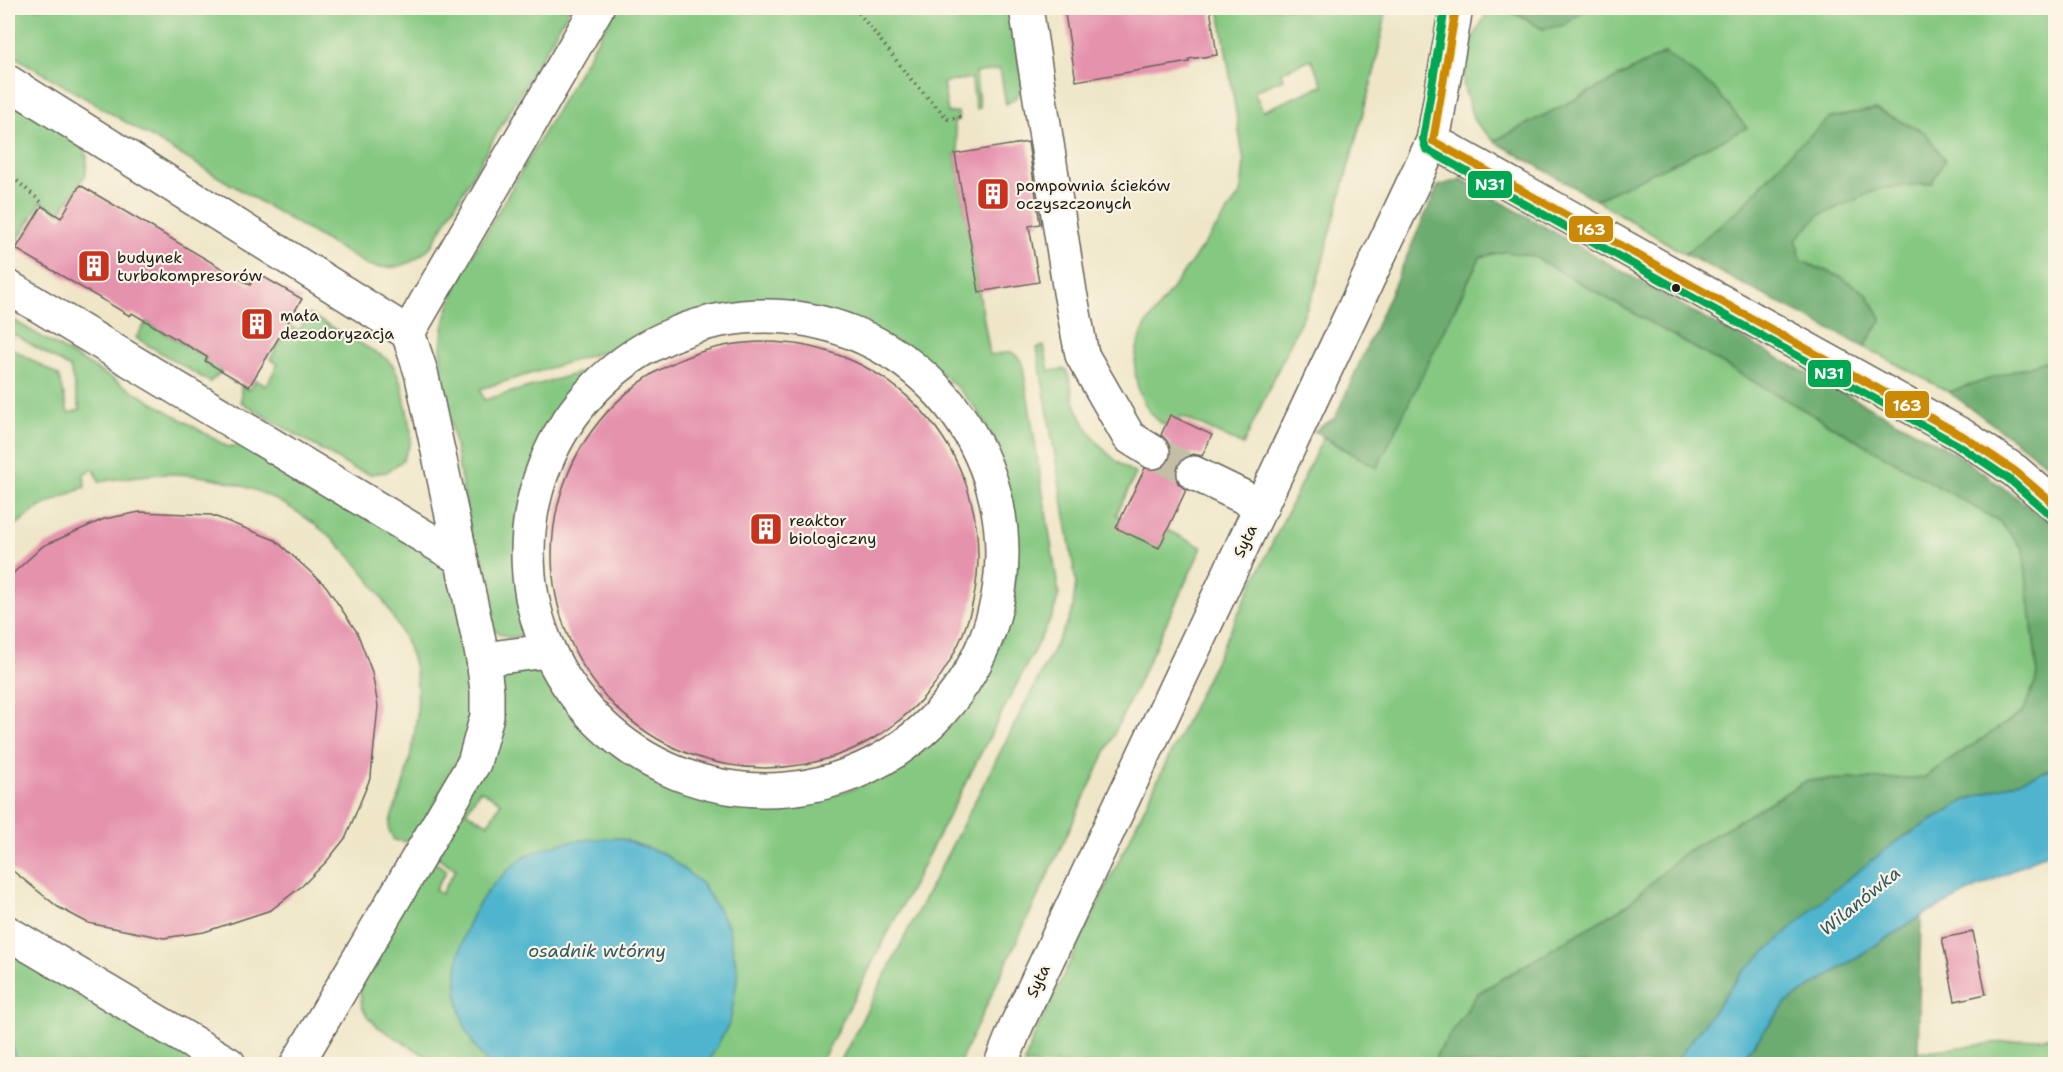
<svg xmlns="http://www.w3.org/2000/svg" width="2063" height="1072" font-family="'Shantell Sans',sans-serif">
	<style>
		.green { fill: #85c881; stroke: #50724e; stroke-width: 1.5; fill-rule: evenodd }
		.forest { fill: #6cac6f; stroke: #446446; stroke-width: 1.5 }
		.water { fill: #4fb5ce; stroke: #366875; stroke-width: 1.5 }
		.building { fill: #e592ad }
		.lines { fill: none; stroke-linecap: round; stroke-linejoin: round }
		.minor-tunnel { stroke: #c5bea6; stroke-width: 33; stroke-dasharray: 33 16; stroke-linecap: butt }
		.minor-casing { stroke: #666358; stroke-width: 36 }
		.path { stroke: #666358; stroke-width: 4; stroke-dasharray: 1.5 4.5; stroke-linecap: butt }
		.minor { stroke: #fff; stroke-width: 33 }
		.bus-1-casing { stroke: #fcf5e5; stroke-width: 12 }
		.bus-2-casing { stroke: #fcf5e5; stroke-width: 12 }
		.bus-1 { stroke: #cb8a06; stroke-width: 8 }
		.bus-2 { stroke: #00a651; stroke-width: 8 }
		.bus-dot { fill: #1c1c1c; stroke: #fcf5e5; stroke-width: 2 }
		.labels { text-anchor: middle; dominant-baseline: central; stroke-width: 4.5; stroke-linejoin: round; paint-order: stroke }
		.poi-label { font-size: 16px; fill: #1c1c1c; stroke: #fcf5e5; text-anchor: start }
		.street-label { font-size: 16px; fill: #1c1c1c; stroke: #fcf5e5 }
		.water-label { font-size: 18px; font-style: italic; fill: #305963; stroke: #fcf5e5 }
		.line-badge { stroke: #fcf5e5; stroke-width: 2 }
		.badge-label { font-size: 16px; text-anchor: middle; font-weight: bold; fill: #fff }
	</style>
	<rect width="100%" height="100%" fill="#fcf5e5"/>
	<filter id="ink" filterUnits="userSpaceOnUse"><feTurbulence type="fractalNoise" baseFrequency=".0167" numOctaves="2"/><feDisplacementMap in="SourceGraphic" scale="12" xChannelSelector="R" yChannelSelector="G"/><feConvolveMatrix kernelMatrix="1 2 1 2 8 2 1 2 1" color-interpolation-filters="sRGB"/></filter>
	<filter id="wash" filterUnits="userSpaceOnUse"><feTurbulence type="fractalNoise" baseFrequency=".008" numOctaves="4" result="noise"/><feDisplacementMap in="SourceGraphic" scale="24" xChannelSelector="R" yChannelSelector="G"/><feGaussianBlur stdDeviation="1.35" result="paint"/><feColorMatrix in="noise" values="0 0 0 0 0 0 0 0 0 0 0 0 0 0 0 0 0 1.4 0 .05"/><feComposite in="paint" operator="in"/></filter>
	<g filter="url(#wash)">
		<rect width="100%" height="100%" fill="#efe6c8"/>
		<!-- green -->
		<g class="green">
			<path d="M 8,8 L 570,8 L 432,245 C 414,265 394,272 367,265 L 12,55 L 8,51 Z"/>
			<path d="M 616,8 L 1010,8 L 1022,81 C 1022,94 1017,98 1006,104 L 1000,69 L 975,73 L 980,108 L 976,109 L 971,78 L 943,83 L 948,113 L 958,112 L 959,120 L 954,121 L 959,153 L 955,154 L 990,355 L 1012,352 L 1022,361 L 1059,594 L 1053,614 L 820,1064 L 439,1064 L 378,1027 L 368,1017 L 362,1007 L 359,983 L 429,859 L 447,870 L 435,890 L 441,894 L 456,869 L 432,854 L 500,684 C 508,672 523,663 537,670 C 554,678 566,704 577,718 C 600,745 631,768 663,783 C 765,830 896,798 964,707 C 1014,640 1026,560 1006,480 C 1000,458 993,435 980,415 C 966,393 943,374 921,358 C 829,292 722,291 626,350 L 622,346 L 480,389 L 484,400 L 606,365 C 553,417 515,481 518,558 C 518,570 527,620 526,625 C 519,648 496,635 487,622 L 442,374 C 438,333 446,309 463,272 ZM 480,790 L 501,802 L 488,824 L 466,812 Z"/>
			<path d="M 1219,8 L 1387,8 L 1375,69 L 1315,290 L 1243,445 L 1181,416 L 1174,431 C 1133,411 1126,362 1146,325 L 1241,193 L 1244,162 ZM 1311,59 L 1323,85 L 1263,111 L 1254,91 L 1283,79 L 1281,72 Z"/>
			<path d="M 1490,8 C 1510,8 1525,19 1542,29 L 1565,24 L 1587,8 L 2055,8 L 2055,358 L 1949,392 L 1864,347 L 1882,319 L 1843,278 L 1801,261 L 1796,239 L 1818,216 L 1879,189 L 1932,183 L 1794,149 L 1742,207 L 1685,254 L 1596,200 L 1746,128 L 1665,53 L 1494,141 L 1474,121 L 1463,84 L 1470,43 Z"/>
			<polygon points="8,99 76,140 84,150 87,157 86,174 60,213 41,202 12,249 15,251 12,258 8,258"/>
			<polygon points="1505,251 1533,256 1999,521 2023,549 2038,675 2023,712 1923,778 1808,780 1684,853 1627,905 1478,993 1437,1054 1435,1064 1024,1064 1034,1036 1323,438 1377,467 1480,257"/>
			<polygon points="309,314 384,357 393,365 402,386 411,431 411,442 403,460 387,472 370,474 354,469 241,402 241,385 249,390 256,380 266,386 278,364 270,359 290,326 299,331"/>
			<path d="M 8,317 L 228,447 L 250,443 L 446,561 L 474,668 L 472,734 L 417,837 L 408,842 L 394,840 L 389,830 C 389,818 397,804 401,792 C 411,758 420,720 417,685 C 416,656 400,629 386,605 C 344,534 273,482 189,475 C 160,472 128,477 99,482 L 94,469 L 84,473 L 85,487 L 40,507 L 8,531 L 8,346 L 59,376 L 68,413 L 80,410 L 70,368 L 14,334 L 8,344 Z"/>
			<polygon points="146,322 207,358 222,371 210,382 136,338"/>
			<path d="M 1044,346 L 1049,371 L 1066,369 C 1071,379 1071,390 1074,401 C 1085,432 1107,458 1136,474 L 1116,515 L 1167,530 L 1202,547 L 959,1064 L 839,1064 L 1072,613 L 1076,582 L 1037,348 Z"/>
			<polygon points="8,944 201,1059 193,1064 8,1064"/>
			<polygon points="2055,1036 2055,1064 1907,1064 1918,1052"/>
		</g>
		<!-- forest -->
		<g class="forest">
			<polygon points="1501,8 1587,8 1565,25 1542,29 1519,14"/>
			<polygon points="1665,53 1713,87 1747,128 1596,200 1494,141"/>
			<polygon points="1875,109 1925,132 1945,160 1932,183 1879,189 1818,216 1796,240 1801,261 1843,278 1867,294 1882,319 1864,347 1685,254 1742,207 1794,149 1830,118"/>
			<polygon points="1461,179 1704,318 1955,453 2056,526 2055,768 1964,801 1897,841 1741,974 1674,1064 1435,1064 1437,1054 1478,993 1627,905 1684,853 1808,780 1923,778 2023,712 2038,675 2023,549 1999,521 1533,256 1505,252 1480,257 1377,468 1314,431 1335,418 1438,186"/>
			<polygon points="2055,358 2056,358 2055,470 1949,392"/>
			<polygon points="1921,916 1918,1052 1907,1064 1738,1064 1786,1003"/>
		</g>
		<!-- water -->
		<g class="water">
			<polygon points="2055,768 2055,849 1921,916 1786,1003 1738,1064 1674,1064 1741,974 1830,893 1897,841 1964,801"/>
			<path d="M 619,838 L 665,854 L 703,885 L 728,926 L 738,974 L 730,1022 L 707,1064 L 488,1064 C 438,1009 451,920 505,873 C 512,867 519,860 526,856 C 558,840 585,839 619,838 Z"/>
			<polygon points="8,1023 9,1025 16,1064 8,1064"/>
		</g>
		<g id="blocks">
			<!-- building -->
			<g class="building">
				<polygon points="1064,8 1210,8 1217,55 1189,59 1189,62 1076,81"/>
				<polygon points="1028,142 1040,224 1029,226 1039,282 979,292 955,154"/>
				<polygon points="80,185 250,285 257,273 302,299 249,387 205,361 207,357 132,313 130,316 16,249 42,206 61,218"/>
				<circle cx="765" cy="555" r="213"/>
				<polygon points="1170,415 1212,435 1202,456 1193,454 1184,457 1177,465 1175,475 1178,483 1186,490 1159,548 1116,528 1145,468 1161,469 1169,461 1172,452 1170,444 1161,435"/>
				<polygon points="140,512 211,515 275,540 326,586 357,632 372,672 378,706 371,776 346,837 327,861 302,886 271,910 204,932 164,938 88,923 58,907 8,867 8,578 43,546 104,519"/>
				<polygon points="1973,932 1986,994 1955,1001 1942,938"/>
			</g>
		</g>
	</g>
	<g filter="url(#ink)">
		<use href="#blocks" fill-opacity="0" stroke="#666358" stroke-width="1.5"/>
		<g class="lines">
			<!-- minor-tunnel -->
			<polyline class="minor-tunnel" points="1153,452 1194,473"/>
			<defs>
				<g id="minor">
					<polyline points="1026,8 1070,292 1082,355 1129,437 1153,452"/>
					<polyline points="8,82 408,333"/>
					<polyline points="1433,141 1963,436 2015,471 2056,506"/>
					<polyline points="8,287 460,558"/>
					<circle cx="765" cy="553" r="237"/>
					<polyline points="1194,473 1262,506"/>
					<polyline points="483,659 547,651"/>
					<polyline points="8,933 229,1064"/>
					<polyline points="297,1064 474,763 487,716 487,691 483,659 421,372 408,333 597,8"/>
					<polyline points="1001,1064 1017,1024 1433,141 1456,8"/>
				</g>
			</defs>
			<!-- minor casing -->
			<use href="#minor" class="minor-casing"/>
			<!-- path -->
			<g class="path">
				<polyline points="855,8 914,83 948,119 963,116"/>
				<polyline points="8,173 41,202"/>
			</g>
			<!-- minor -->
			<use href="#minor" class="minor"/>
			<defs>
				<g id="bus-1">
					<polyline points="1433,141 1963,436 2015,471 2056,506"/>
					<polyline points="1433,141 1456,8"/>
				</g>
				<polyline id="bus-2" points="1445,8 1423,139 1426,149 1958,445 2009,479 2049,514"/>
			</defs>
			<!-- bus-1 casing -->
			<use href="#bus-1" class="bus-1-casing"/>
			<!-- bus-2 casing -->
			<use href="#bus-2" class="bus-2-casing"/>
			<!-- bus-1 -->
			<use href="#bus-1" class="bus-1"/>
			<!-- bus-2 -->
			<use href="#bus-2" class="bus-2"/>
		</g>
	</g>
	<!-- icons -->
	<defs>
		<symbol id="building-square" viewBox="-11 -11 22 22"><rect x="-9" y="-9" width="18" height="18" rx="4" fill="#c8321e" stroke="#fcf5e5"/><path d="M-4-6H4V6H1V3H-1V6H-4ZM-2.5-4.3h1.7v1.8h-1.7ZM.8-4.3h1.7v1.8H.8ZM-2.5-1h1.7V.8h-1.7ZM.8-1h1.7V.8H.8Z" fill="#fff"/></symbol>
	</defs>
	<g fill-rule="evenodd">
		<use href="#building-square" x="974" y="175" width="38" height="38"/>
		<use href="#building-square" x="75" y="247" width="38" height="38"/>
		<use href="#building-square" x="238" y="305" width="38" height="38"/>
		<use href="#building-square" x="747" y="510" width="38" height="38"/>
	</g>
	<!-- markers -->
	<circle class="bus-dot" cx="1676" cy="288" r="5"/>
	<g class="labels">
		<!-- poi labels -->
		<g class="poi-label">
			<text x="1016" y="185">pompownia ścieków<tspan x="1016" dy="18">oczyszczonych</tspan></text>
			<text x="117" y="257">budynek<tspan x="117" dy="18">turbokompresorów</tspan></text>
			<text x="280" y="315">mała<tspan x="280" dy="18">dezodoryzacja</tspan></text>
			<text x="789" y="520">reaktor<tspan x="789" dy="18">biologiczny</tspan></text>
		</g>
		<!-- street labels -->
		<g class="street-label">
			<text transform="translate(1245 541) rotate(-65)">Syta</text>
			<text transform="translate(1038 981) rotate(-65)">Syta</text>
		</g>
		<!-- water labels -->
		<g class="water-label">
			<text transform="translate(1860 901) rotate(-39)">Wilanówka</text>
			<text x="597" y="951">osadnik wtórny</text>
		</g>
	</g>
	<g class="line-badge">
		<rect x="1467" y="170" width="46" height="29" rx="6" fill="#00a651"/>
		<rect x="1568" y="215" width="46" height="28" rx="6" fill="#cb8a06"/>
		<rect x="1807" y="359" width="45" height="29" rx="6" fill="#00a651"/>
		<rect x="1884" y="390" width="46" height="29" rx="6" fill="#cb8a06"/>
	</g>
	<g class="badge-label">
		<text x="1490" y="190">N31</text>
		<text x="1591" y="235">163</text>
		<text x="1829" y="379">N31</text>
		<text x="1907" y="411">163</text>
	</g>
	<!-- margin -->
	<rect width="2063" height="1072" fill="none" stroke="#fcf5e5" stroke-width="30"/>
</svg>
